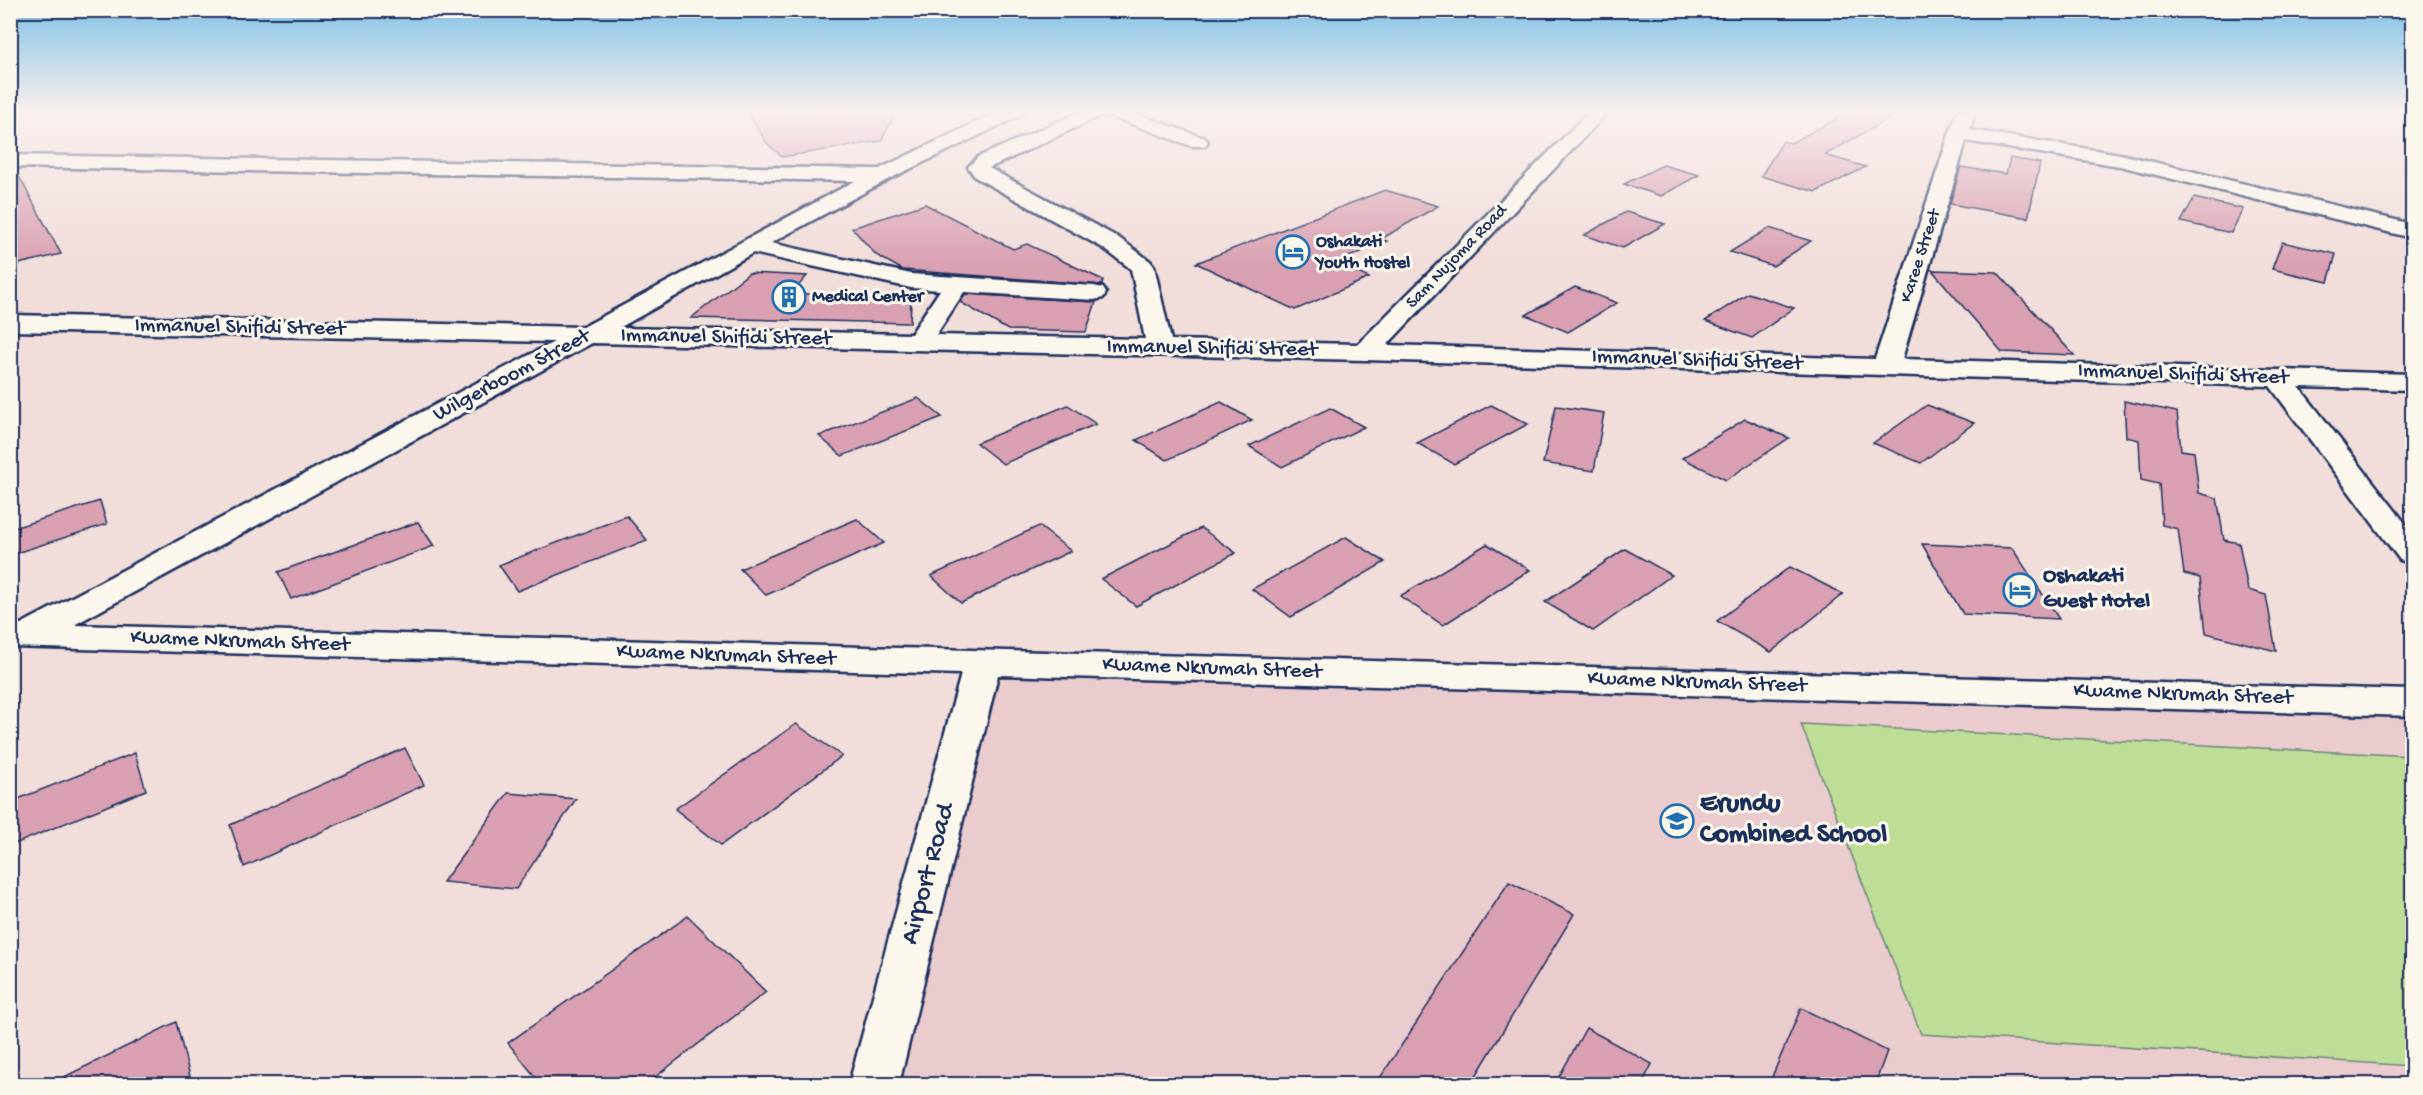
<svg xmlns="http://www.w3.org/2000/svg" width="2423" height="1095" font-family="'Gochi Hand',sans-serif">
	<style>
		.built { fill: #eacbce }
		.green { fill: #bede97; stroke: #6c867a; stroke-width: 1.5 }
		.building { fill: #d9a0b1; stroke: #1b2f5e; stroke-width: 1.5 }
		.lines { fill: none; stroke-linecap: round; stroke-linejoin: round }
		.minor-casing { stroke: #1b2f5e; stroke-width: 5 }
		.minor { fill: #fbf7ec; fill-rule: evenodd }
		.labels { text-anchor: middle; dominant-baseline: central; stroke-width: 6; stroke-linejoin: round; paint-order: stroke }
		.far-poi-label { font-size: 18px; font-weight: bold; fill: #1b2f5e; stroke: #fbf7ec; text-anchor: start }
		.far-street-label { font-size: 18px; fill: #1b2f5e; stroke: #fbf7ec }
		.street-label { font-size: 22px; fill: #1b2f5e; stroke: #fbf7ec }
		.poi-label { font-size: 22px; font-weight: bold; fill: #1b2f5e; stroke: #fbf7ec; text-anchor: start }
		.near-poi-label { font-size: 27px; font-weight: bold; fill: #1b2f5e; stroke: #fbf7ec; text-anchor: start }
		.near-street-label { font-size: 27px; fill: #1b2f5e; stroke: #fbf7ec }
	</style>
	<rect width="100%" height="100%" fill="#f1ddda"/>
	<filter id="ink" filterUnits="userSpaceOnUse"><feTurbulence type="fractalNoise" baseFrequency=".0167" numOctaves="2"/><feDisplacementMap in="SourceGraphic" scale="12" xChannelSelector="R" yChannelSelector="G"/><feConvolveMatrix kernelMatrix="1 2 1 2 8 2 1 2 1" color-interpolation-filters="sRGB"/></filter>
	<g filter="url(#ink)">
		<!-- built -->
		<polygon class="built" points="983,663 2412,704 2412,1084 874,1084"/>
		<!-- green -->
		<polygon class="green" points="1801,724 2412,756 2412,1066 1921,1034"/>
		<!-- building -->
		<g class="building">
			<polygon points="747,111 859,111 859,113 896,113 881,141 782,157 766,142"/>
			<polygon points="1851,111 1902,111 1825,155 1866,167 1816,192 1761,176 1783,141 1791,143"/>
			<polygon points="2010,158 2040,163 2028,218 1950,204 1961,167 2006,174"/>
			<polygon points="1663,165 1699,175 1661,196 1624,184"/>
			<polygon points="10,169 15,169 61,254 10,266"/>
			<polygon points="1385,190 1438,206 1381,239 1387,241 1335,263 1369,278 1295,310 1196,263"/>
			<polygon points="2194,198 2243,209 2231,233 2181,222"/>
			<polygon points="925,204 1013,249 1027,244 1103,280 1102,285 903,270 876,255 852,228"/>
			<polygon points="1626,212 1665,224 1623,248 1584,235"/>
			<polygon points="1769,228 1811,241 1773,266 1730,252"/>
			<polygon points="2282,242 2336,254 2328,282 2272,269"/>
			<polygon points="1932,270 1997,272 2074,355 2002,352"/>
			<polygon points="749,273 807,276 792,293 911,300 910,323 691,318"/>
			<polygon points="1575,287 1617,303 1568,332 1526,315"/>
			<polygon points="1748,293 1794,308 1752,338 1705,321"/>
			<polygon points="965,294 1094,302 1096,302 1086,332 1008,330 960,302"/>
			<polygon points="918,398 942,417 842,456 819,436"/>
			<polygon points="2124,401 2177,412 2181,450 2194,452 2199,493 2217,498 2224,540 2239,543 2248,590 2266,595 2276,651 2206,633 2200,578 2184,574 2178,529 2162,525 2159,484 2141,480 2139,440 2126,437"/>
			<polygon points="1221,402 1252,420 1167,460 1136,440"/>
			<polygon points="1068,405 1096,424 1003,464 976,443"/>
			<polygon points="1491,405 1528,424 1454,464 1417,443"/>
			<polygon points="1927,405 1974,423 1921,463 1873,443"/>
			<polygon points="1556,406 1604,413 1594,471 1543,463"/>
			<polygon points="1330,408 1364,427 1282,467 1249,446"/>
			<polygon points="1745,419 1789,438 1726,480 1682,458"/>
			<polygon points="100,501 107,524 10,555 10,529"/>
			<polygon points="627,516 647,540 517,591 499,565"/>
			<polygon points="857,519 884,543 766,595 740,569"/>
			<polygon points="418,522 434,546 291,599 278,572"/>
			<polygon points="1039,526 1071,551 961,603 931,576"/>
			<polygon points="1201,528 1236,553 1136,606 1101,579"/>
			<polygon points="1346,537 1385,562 1291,617 1252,589"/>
			<polygon points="1487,544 1530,570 1443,625 1400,596"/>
			<polygon points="1922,544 2012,548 2059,619 1963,614"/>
			<polygon points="1625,549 1672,575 1593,631 1545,602"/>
			<polygon points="1790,567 1843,594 1771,652 1717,621"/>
			<polygon points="796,724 842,756 721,845 675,809"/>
			<polygon points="405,748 424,785 244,867 230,825"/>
			<polygon points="135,753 146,790 10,846 10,802"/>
			<polygon points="508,793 576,799 516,889 443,882"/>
			<polygon points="1509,882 1574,914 1471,1084 1376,1084"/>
			<polygon points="688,916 766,992 646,1084 541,1084 508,1043"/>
			<polygon points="1801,1008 1887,1051 1875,1084 1769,1084"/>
			<polygon points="176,1022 192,1084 50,1084"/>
			<polygon points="1586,1028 1652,1064 1642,1084 1555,1084"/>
		</g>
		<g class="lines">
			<defs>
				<path id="minor" d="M 1000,111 L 1023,111 L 1021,115 L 889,179 L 771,243 L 911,274 L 1094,286 L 1103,288 L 1106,293 L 1103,298 L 1094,300 L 964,292 L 936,335 L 1145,339 L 1131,269 L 1103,248 L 975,177 L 968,167 L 978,157 L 1082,111 L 1128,111 L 1205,138 L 1208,142 L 1205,146 L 1191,146 L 1107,115 L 1098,117 L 989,168 L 1119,238 L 1150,261 L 1154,266 L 1171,340 L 1358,344 L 1590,111 L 1609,111 L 1387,345 L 1875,359 L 1957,111 L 1975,111 L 1970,130 L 2120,154 L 2412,224 L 2412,238 L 2120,166 L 1966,141 L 1902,359 L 2412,374 L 2412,390 L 2299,387 L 2412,532 L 2412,563 L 2400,560 L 2270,386 L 1365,360 L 592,343 L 74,625 L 2412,690 L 2412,716 L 998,675 L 899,1084 L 849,1084 L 961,674 L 10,647 L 10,623 L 21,624 L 554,342 L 10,331 L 10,315 L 583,327 L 855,181 L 10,167 L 10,155 L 879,169 ZM 753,253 L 911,288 L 940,290 L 911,334 L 619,328 Z"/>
			</defs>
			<!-- minor casing -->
			<use href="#minor" class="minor-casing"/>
			<!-- minor -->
			<use href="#minor" class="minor"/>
		</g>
	</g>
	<!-- sky -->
	<linearGradient id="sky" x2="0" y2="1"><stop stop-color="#81c1e6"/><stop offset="0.42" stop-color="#f9f0ee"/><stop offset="1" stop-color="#f9f0ee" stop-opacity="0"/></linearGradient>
	<rect width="2423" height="264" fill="url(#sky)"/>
	<!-- icons -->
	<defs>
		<symbol id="hotel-ring" viewBox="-11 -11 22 22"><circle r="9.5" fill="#fbf7ec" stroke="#1f6fb2" stroke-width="1.5"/><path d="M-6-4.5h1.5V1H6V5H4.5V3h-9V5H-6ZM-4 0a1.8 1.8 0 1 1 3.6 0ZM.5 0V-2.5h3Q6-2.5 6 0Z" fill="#1f6fb2"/></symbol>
		<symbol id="building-ring" viewBox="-11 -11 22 22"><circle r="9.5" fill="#fbf7ec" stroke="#1f6fb2" stroke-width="1.5"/><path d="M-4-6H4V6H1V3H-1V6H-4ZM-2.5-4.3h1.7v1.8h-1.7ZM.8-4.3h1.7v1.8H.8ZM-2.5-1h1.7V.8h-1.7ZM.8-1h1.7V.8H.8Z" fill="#1f6fb2"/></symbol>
		<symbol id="school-ring" viewBox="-11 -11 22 22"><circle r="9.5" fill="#fbf7ec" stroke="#1f6fb2" stroke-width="1.5"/><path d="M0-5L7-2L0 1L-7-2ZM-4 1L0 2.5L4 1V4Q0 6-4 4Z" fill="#1f6fb2"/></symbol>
	</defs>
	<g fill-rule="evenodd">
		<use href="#hotel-ring" x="1274" y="233" width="38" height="38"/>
		<use href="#building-ring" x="770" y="278" width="38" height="38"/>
		<use href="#hotel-ring" x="2001" y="571" width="38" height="38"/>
		<use href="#school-ring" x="1658" y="802" width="38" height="38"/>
	</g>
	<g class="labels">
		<!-- far-poi labels -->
		<g class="far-poi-label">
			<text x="1316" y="242">Oshakati<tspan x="1316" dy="21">Youth Hostel</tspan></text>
			<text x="812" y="297">Medical Center</text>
		</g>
		<!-- far-street labels -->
		<g class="far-street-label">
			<text transform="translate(1921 256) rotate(-72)">Karee Street</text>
			<text transform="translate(1457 257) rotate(-46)">Sam Nujoma Road</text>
		</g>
		<!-- street labels -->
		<g class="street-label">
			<text transform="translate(240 328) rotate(1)">Immanuel Shifidi Street</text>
			<text transform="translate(726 338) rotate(1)">Immanuel Shifidi Street</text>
			<text transform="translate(1212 349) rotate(1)">Immanuel Shifidi Street</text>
			<text transform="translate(1697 361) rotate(2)">Immanuel Shifidi Street</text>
			<text transform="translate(2183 375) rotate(2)">Immanuel Shifidi Street</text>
			<text transform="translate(512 376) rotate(-28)">Wilgerboom Street</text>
			<text transform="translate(240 642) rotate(2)">Kwame Nkrumah Street</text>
			<text transform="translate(726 656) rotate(2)">Kwame Nkrumah Street</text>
			<text transform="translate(1212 669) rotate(2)">Kwame Nkrumah Street</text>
			<text transform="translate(1697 683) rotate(2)">Kwame Nkrumah Street</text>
			<text transform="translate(2183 695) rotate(2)">Kwame Nkrumah Street</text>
		</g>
		<!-- poi labels -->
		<g class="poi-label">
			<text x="2043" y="577">Oshakati<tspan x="2043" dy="25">Guest Hotel</tspan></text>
		</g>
		<!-- near-poi labels -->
		<g class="near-poi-label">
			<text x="1700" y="805">Erundu<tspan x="1700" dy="31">Combined School</tspan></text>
		</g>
		<!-- near-street labels -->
		<g class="near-street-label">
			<text transform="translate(929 874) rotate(-75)">Airport Road</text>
		</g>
	</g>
	<!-- margin -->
	<rect width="2423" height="1095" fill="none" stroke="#fbf7ec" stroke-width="36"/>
	<rect x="18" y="18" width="2387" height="1059" fill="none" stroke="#1b2f5e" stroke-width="2" filter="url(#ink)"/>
</svg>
